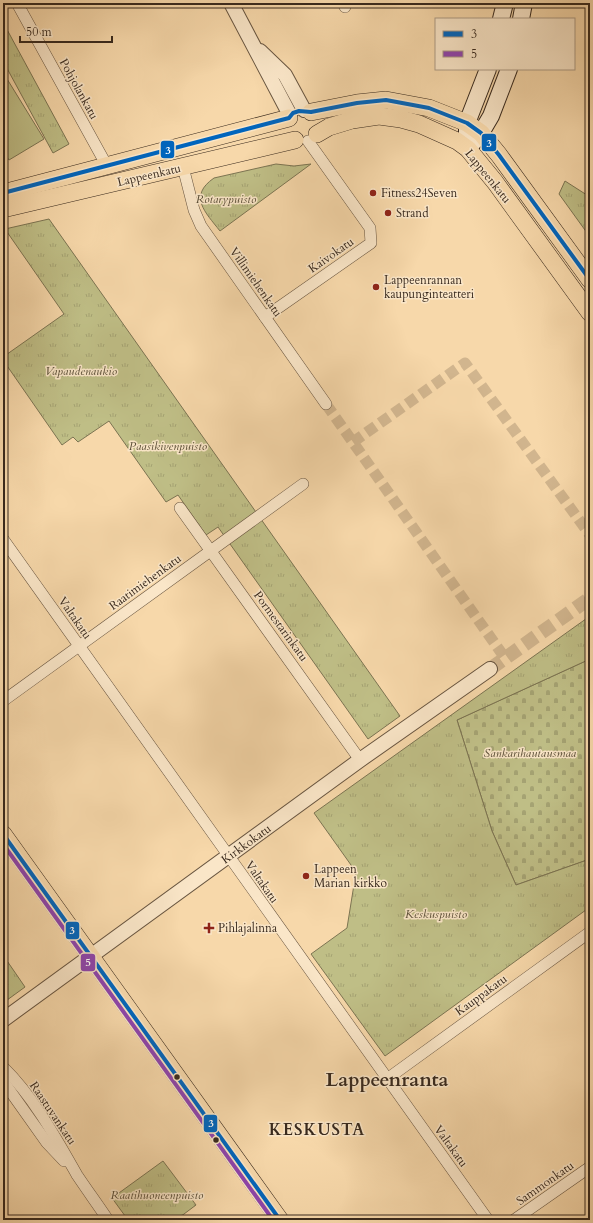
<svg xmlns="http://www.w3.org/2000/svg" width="593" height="1223" font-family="Cardo,serif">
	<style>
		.grass { fill: #bfbe86; stroke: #7c7452 }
		.cemetery { fill: url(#cemetery-stones); stroke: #7c7452 }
		.park { fill: url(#park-tufts); stroke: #7c7452 }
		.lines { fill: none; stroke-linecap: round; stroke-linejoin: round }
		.minor-tunnel { stroke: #d1b58e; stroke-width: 11; stroke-dasharray: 11 5.5; stroke-linecap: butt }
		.tertiary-tunnel { stroke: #d1b58e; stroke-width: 14; stroke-dasharray: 14 7; stroke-linecap: butt }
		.minor-casing { stroke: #685540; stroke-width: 12 }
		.tertiary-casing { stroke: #685540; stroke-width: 16 }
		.secondary-casing { stroke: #38291d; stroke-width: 18 }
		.primary-casing { stroke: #38291d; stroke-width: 18 }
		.minor { stroke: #fae6c8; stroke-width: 11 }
		.tertiary { stroke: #fae6c8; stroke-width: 14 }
		.secondary { stroke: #fae6c8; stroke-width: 16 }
		.primary { stroke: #f7d8aa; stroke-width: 17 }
		.bus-1-casing { stroke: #fae6c8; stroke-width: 7 }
		.bus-2-casing { stroke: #fae6c8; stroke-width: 7 }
		.bus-1 { stroke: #0065bd; stroke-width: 4 }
		.bus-2 { stroke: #8e44ad; stroke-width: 4 }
		.poi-dot { fill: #8f2418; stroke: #fae6c8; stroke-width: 1.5 }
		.bus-dot { fill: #38291d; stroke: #fae6c8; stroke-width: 1.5 }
		.labels { text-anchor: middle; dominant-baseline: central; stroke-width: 3; stroke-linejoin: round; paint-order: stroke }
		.street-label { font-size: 12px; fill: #38291d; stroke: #fae6c8 }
		.poi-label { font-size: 12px; fill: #38291d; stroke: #fae6c8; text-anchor: start }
		.park-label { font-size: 12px; font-style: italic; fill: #5a4e37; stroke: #fae6c8 }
		.district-label { font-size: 16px; font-weight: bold; letter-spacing: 1px; fill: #38291d; stroke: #fae6c8 }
		.town-label { font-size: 20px; font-weight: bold; fill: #38291d; stroke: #fae6c8 }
		.line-badge { stroke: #fae6c8; stroke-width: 1.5 }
		.badge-label { font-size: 11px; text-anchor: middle; font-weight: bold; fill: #fff }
	</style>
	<defs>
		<pattern id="cemetery-stones" width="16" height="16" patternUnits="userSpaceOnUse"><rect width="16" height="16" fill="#bfbe86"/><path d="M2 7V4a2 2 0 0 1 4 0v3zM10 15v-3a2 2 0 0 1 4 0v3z" fill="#a5a373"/></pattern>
		<pattern id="park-tufts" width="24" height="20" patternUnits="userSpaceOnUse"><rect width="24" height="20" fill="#bfbe86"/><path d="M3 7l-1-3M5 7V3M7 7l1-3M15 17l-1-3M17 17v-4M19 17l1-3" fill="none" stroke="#a5a373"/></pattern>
	</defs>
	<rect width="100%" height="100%" fill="#f7d8aa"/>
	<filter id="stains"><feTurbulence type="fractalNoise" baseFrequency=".005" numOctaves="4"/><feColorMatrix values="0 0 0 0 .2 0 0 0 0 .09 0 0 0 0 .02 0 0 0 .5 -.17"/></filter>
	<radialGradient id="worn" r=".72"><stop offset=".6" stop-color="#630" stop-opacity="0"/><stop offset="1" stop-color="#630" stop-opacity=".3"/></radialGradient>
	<!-- grass -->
	<polygon class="grass" points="4,74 44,139 9,160 3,151"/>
	<!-- cemetery -->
	<polygon class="cemetery" points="590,659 590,859 516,885 492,831 457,720"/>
	<!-- park -->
	<g class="park">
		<polygon points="4,24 69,144 53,153 3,61 3,25"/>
		<path d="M 276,164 L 294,166 L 311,164 L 220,231 C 205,212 188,196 214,178 Z"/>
		<polygon points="565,181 590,197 590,237 559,194"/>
		<polygon points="49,219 400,716 368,739 218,527 206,535 178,495 166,502 109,421 78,442 73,437 62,445 3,360 3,357 64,314 5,229"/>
		<polygon points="590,616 590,659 457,720 492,831 516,885 590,859 590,907 385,1056 311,954 347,928 356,872 314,813"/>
		<polygon points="3,955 25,987 3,1003"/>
		<polygon points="163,1161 196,1205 176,1220 128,1220 112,1198"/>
	</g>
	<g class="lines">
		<!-- minor-tunnel -->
		<g class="minor-tunnel">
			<polyline points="326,404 505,658"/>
			<polyline points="353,442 465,363 590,535"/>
		</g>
		<!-- tertiary-tunnel -->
		<polyline class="tertiary-tunnel" points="490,669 590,598"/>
		<defs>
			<g id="minor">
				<polyline points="17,3 107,166"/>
				<polyline points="343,3 345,7"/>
				<polyline points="183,167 194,210 201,226 326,404"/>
				<polyline points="265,317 371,243 370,228 308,141"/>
				<polyline points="180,508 360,760"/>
				<polyline points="3,539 488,1220"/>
				<polyline points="3,701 303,484"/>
				<path d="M 3,1067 C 33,1096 56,1138 77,1175 C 87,1190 98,1205 108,1220"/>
				<polyline points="387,1079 590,932"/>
				<polyline points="3,1081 47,1143 64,1161"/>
				<polyline points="514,1220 590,1167"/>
			</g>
			<g id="tertiary">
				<polyline points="231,3 290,115"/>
				<polyline points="260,51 285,75 304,110"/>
				<polyline points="3,1020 360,760 490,669"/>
			</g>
			<g id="secondary">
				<polyline points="501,19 505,3"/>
				<polyline points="521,19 524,3"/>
				<polyline points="467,135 467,123 488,69"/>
				<polyline points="468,149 481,133 491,116 509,69"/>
			</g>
			<g id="primary">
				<polyline points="311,112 357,103 386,100 429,108 467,123 481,133 499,155 590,280"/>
				<polyline points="317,134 329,127 352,120 379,116 401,119 419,124 457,141 468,149 495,182 590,313"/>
				<polyline points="3,193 289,118"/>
				<polyline points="3,209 295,140"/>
				<polyline points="3,834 280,1220"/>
			</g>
		</defs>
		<!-- minor casing -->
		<use href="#minor" class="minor-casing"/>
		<!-- tertiary casing -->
		<use href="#tertiary" class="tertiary-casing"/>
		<!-- secondary casing -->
		<use href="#secondary" class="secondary-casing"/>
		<!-- primary casing -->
		<use href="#primary" class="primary-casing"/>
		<!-- minor -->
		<use href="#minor" class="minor"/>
		<!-- tertiary -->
		<use href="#tertiary" class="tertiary"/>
		<!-- secondary -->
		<use href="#secondary" class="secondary"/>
		<!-- primary -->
		<use href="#primary" class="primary"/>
		<defs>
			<g id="bus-1">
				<polyline points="3,193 289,118 293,113 299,111 311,112 357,103 386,100 429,108 467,123 481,133 499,155 590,280"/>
				<polyline points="3,834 280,1220"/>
			</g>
			<polyline id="bus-2" points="3,844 273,1220"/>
		</defs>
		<!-- bus-1 casing -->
		<use href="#bus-1" class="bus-1-casing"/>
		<!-- bus-2 casing -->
		<use href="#bus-2" class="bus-2-casing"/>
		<!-- bus-1 -->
		<use href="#bus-1" class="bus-1"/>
		<!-- bus-2 -->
		<use href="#bus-2" class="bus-2"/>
	</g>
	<!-- markers -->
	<g class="poi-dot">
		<circle cx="373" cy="193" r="4"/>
		<circle cx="388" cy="213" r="4"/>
		<circle cx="376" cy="287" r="4"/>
		<circle cx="306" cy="876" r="4"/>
		<path d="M207 922h4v4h4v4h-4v4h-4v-4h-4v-4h4z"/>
	</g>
	<g class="bus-dot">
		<circle cx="177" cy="1077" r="3.5"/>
		<circle cx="216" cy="1140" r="3.5"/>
	</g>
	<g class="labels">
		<!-- street labels -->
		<g class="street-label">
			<text transform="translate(79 89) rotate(61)">Pohjolankatu</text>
			<text transform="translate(149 175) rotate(-13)">Lappeenkatu</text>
			<text transform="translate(488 176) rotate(51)">Lappeenkatu</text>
			<text transform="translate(331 255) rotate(-35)">Kaivokatu</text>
			<text transform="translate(256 282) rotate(55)">Villimiehenkatu</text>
			<text transform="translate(145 582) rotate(-36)">Raatimiehenkatu</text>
			<text transform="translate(75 618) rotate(55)">Valtakatu</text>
			<text transform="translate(281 626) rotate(54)">Pormestarinkatu</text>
			<text transform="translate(246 844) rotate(-36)">Kirkkokatu</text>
			<text transform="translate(262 882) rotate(55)">Valtakatu</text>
			<text transform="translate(481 995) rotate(-36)">Kauppakatu</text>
			<text transform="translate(53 1113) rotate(56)">Raastuvankatu</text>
			<text transform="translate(451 1146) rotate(54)">Valtakatu</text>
			<text transform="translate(545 1183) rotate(-35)">Sammonkatu</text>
		</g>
		<!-- poi labels -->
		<g class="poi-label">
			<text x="381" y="193">Fitness24Seven</text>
			<text x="396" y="213">Strand</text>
			<text x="384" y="280">Lappeenrannan<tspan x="384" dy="14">kaupunginteatteri</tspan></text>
			<text x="314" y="869">Lappeen<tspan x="314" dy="14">Marian kirkko</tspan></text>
			<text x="218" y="928">Pihlajalinna</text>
		</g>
		<!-- park labels -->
		<g class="park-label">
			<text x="226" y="199">Rotarypuisto</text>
			<text x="81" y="371">Vapaudenaukio</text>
			<text x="168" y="446">Paasikivenpuisto</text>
			<text x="530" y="753">Sankarihautausmaa</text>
			<text x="436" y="914">Keskuspuisto</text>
			<text x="157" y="1195">Raatihuoneenpuisto</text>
		</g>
		<!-- district labels -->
		<g class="district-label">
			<text x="317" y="1130">KESKUSTA</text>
		</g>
		<!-- town labels -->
		<g class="town-label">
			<text x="387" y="1079">Lappeenranta</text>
		</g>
	</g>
	<g class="line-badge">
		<rect x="481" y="133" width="16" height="19" rx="4" fill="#0065bd"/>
		<rect x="160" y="140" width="15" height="19" rx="4" fill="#0065bd"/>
		<rect x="65" y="921" width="15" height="19" rx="4" fill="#0065bd"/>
		<rect x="80" y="953" width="16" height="19" rx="4" fill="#8e44ad"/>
		<rect x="203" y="1114" width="15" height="19" rx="4" fill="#0065bd"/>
	</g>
	<g class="badge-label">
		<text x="489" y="147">3</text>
		<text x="168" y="154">3</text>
		<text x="72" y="934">3</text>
		<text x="88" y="966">5</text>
		<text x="211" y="1127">3</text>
	</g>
	<!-- margin -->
	<rect width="593" height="1223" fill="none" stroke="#f7d8aa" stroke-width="16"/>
	<rect x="4" y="4" width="585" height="1215" fill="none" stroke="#38291d" stroke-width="2"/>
	<rect x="8" y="8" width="577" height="1207" fill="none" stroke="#38291d"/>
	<!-- legend -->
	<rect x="435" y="18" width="140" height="52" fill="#fae6c8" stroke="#ac9a84"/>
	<rect x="443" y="31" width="20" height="6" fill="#0065bd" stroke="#ac9a84"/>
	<text x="471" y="38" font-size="12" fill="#38291d">3</text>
	<rect x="443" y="51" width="20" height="6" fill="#8e44ad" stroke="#ac9a84"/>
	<text x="471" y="58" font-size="12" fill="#38291d">5</text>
	<!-- scale -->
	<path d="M20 36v6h92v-6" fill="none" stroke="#38291d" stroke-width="2"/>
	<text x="26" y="36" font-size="12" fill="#38291d" stroke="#fae6c8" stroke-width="3" paint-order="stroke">50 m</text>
	<rect width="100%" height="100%" filter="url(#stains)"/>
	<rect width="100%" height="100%" fill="url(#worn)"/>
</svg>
